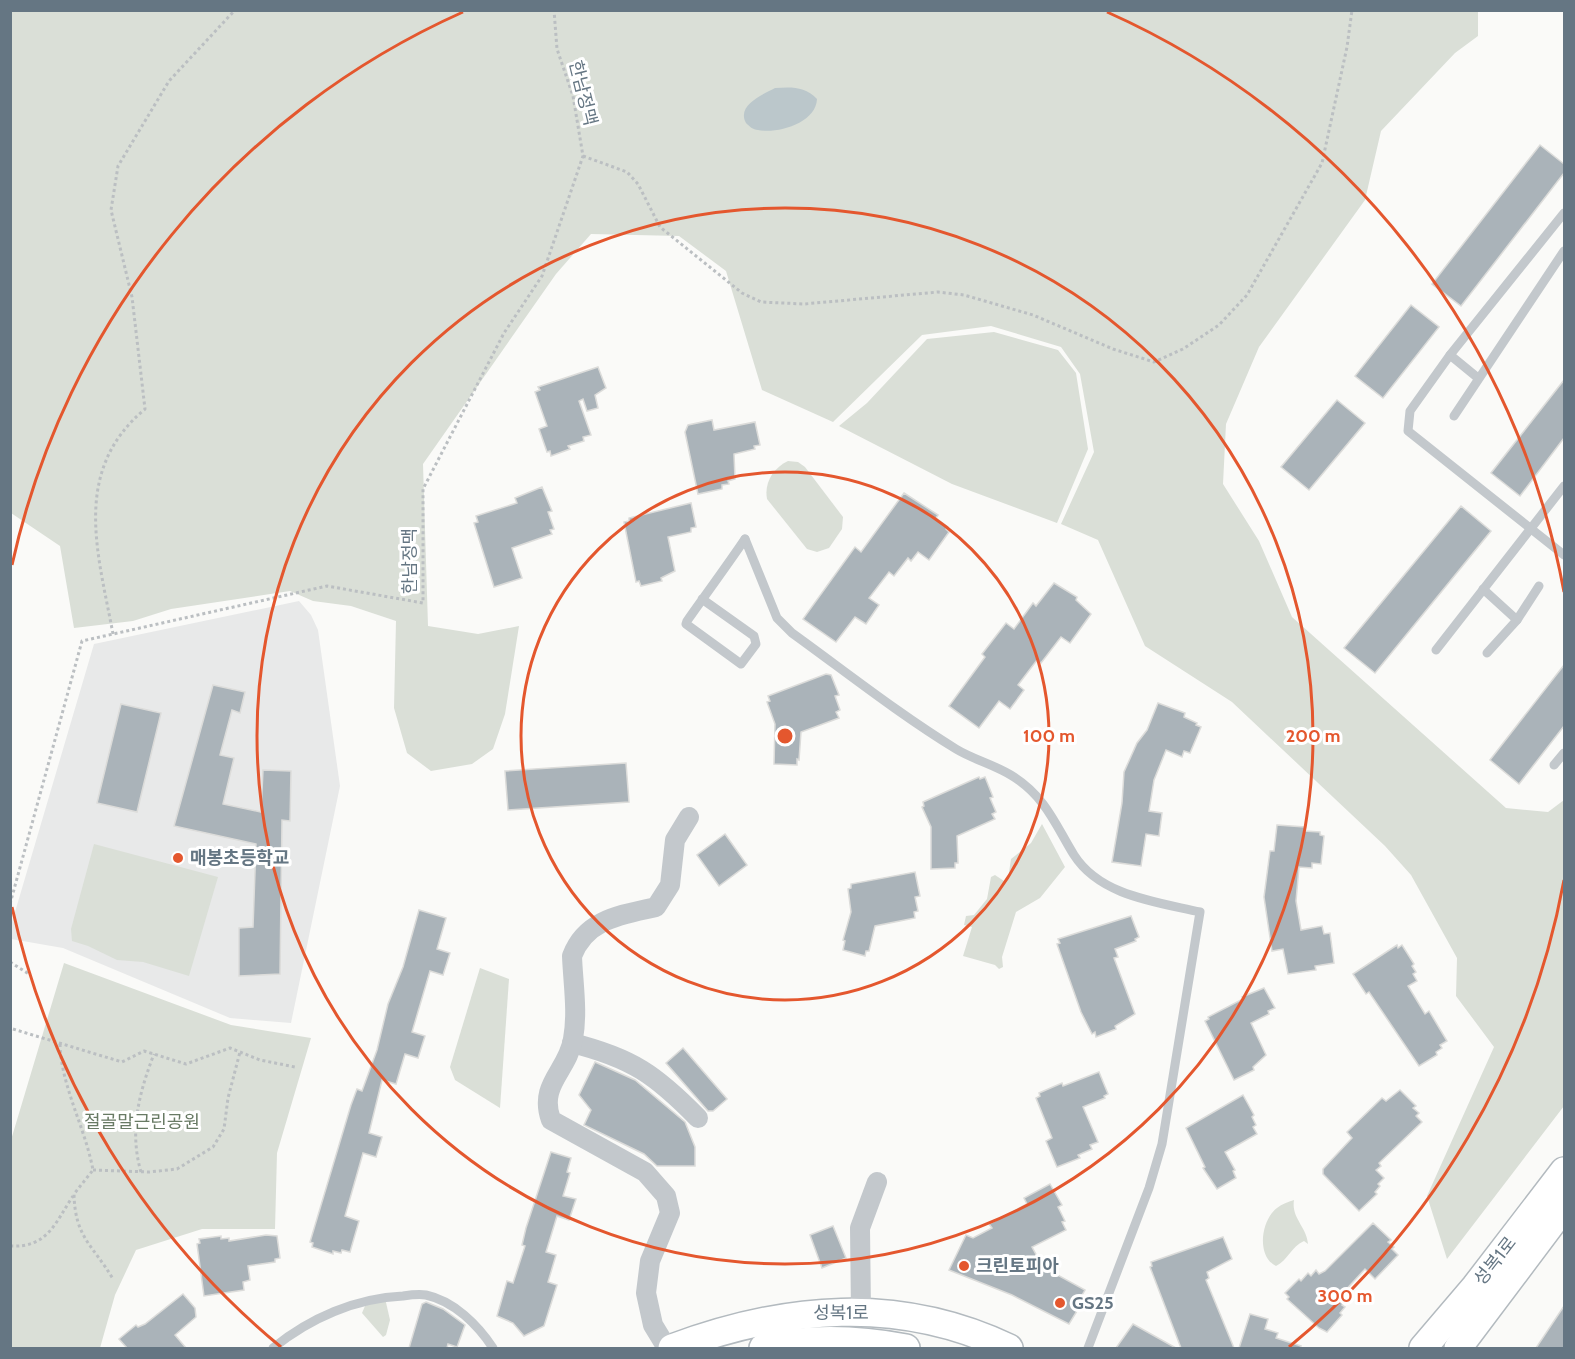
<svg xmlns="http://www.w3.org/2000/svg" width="1575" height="1359" font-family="Cabin,'Noto Sans KR',sans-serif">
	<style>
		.built { fill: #e8e9e9 }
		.green { fill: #dadfd7 }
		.water { fill: #bbc7cb }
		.building { fill: #aab3b9; stroke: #dcdcda; stroke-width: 1.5 }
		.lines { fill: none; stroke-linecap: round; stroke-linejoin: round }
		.secondary-casing { stroke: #b3babf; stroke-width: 30 }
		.path { stroke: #bbbfc2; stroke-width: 3; stroke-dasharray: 3 3; stroke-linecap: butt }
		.lane { stroke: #c3c8cc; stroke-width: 9 }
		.street { stroke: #c3c8cc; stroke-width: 20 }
		.secondary { stroke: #fff; stroke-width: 27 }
		.ring { fill: none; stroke: #e4572e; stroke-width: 3 }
		.poi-dot { fill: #e4572e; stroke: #fff; stroke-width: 2 }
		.labels { text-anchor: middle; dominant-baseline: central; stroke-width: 6; stroke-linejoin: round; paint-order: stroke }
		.street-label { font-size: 18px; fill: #657683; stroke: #fff }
		.poi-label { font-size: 18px; font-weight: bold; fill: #657683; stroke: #fff; text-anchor: start }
		.park-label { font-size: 18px; fill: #687a64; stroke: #fff }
		.centre { fill: #e4572e; stroke: #fff; stroke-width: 3 }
		.ring-label { font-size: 18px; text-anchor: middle; font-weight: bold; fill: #e4572e; stroke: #fff; stroke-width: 6; stroke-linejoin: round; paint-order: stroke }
	</style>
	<rect width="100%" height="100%" fill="#fafaf8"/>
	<!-- built -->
	<polygon class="built" points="299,601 311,615 318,630 340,786 291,1023 230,1018 63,948 11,939 10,929 94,644"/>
	<!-- green -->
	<g class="green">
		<polygon points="11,11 1478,11 1478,36 1455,53 1381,131 1365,200 1259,347 1226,424 1223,484 1259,541 1292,617 1506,808 1548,812 1564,800 1564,1106 1447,1259 1427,1196 1494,1047 1456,996 1457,958 1411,875 1385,846 1232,702 1145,646 1098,540 1061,524 1094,452 1080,374 1061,347 991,326 922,335 833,422 762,390 726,271 679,236 591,234 556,274 423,464 428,626 478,634 519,626 505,714 493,749 472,764 431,771 407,753 394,708 396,621 351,606 313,601 290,591 171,609 133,621 74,628 60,546 11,513"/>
		<polygon points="994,332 1058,350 1076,373 1088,449 1057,523 952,484 839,426 867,403 927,339"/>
		<path d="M 788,461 L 798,462 L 805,467 L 843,517 L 842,529 L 829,548 L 817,552 L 807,549 L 767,499 C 764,483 773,468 788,461 Z"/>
		<polygon points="1042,824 1065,867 1040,898 1016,912 1002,957 1003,967 999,969 995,965 963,956 972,927 964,925 966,916 974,915 987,899 991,877 995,875 1004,881 1008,879 1011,859 1031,843"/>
		<polygon points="94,844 218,877 189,976 143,962 117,960 88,946 72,941 71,929"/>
		<polygon points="64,963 231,1025 311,1038 277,1153 275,1229 202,1229 136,1250 115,1295 100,1348 11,1348 11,1140"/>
		<polygon points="480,968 509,979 500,1108 455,1080 450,1067"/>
		<path d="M 1294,1200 C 1291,1218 1307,1227 1308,1244 L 1304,1241 C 1291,1247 1288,1260 1276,1266 C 1256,1256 1261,1220 1277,1208 C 1282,1204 1288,1202 1294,1200 Z"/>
		<polygon points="385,1298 390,1320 386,1335 383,1337 362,1313 365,1306"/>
	</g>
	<!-- water -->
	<path class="water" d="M 775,88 C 791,87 805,86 817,99 C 816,123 778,134 758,130 C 753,130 749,126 746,123 C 736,105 764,94 775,88 Z"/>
	<!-- building -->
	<g class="building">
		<polygon points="1540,145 1564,164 1564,173 1461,306 1432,284"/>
		<polygon points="1411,305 1439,327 1383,398 1355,376"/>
		<polygon points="598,367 606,388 595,395 598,408 587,411 583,399 579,401 591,435 583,437 584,441 568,446 570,449 551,456 550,451 547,452 539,429 547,426 535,392 540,390 538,387"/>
		<polygon points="1564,380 1564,438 1520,496 1491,473"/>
		<polygon points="1337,400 1365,423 1309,490 1281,467"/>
		<polygon points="712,420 714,430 755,422 760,445 754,446 755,449 734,454 735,479 728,481 729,484 722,485 722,489 698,494 685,432 688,425"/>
		<polygon points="542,487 552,511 548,512 554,529 550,530 552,534 512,548 522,578 494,587 474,523 478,522 476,516 517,503 515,498"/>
		<polygon points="904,493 938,515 936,518 948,527 946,529 949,532 929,560 918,552 911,561 908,558 894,576 889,572 869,598 879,605 866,624 855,617 836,642 803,619 855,547 861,552"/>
		<polygon points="691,503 696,527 691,528 691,532 668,537 675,571 661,578 662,581 641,586 639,581 636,582 624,522 629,521 629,518"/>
		<polygon points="1461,506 1491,531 1375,673 1344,648"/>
		<polygon points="1054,583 1077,597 1076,600 1091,614 1070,643 1061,637 1041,663 1037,660 1018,685 1024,690 1010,709 999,701 979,728 949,706 985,657 982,654 1006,623 1014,629 1033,603 1036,606"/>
		<polygon points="1564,665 1564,726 1519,784 1490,760"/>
		<polygon points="826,674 831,675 839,695 835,696 840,710 836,712 839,718 801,732 799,760 797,759 797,765 774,764 775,724 767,702 770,701 768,696"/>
		<polygon points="213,685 245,692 240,713 232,710 220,755 234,758 223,804 261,812 263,770 291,771 290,821 282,820 280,974 239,976 239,928 253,927 256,844 174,826"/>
		<polygon points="1158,703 1185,713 1184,717 1197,723 1196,725 1201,727 1190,753 1184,751 1182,757 1166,750 1154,780 1149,811 1162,813 1159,836 1146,834 1141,866 1112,862 1122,803 1124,772 1137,743 1147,730"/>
		<polygon points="121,704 161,713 137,812 97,803"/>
		<polygon points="626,763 629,802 508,810 505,771"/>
		<polygon points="979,777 980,779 985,777 993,797 990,798 996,812 992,814 995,819 957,836 958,863 955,863 955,868 931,869 931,827 922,807 924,806 923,802"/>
		<polygon points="1277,825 1305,827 1304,831 1320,832 1320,835 1324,836 1321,864 1312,863 1312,868 1299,867 1296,901 1301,930 1322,926 1324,934 1330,933 1334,963 1315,966 1316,970 1288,974 1283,949 1272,951 1264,897 1270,851 1274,851"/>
		<polygon points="725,834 747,865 719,886 697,855"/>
		<polygon points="915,872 920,896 915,897 918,911 914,912 915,918 875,926 869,951 866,951 865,956 843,950 845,941 843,940 851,912 848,889 851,888 851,884"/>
		<polygon points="419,910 446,918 437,949 450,953 443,975 430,971 412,1032 425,1036 418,1058 405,1054 396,1084 382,1080 369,1133 382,1137 376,1157 363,1153 345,1216 359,1221 350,1252 342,1250 341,1253 333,1251 333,1254 312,1247 313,1243 310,1242 351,1105 357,1089 362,1091 377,1050 388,1004 403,967"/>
		<polygon points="1131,916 1139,937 1135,939 1136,941 1115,949 1118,957 1114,958 1135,1014 1115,1026 1116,1029 1096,1037 1095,1032 1092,1034 1081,1012 1057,944 1060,943 1058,939"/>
		<polygon points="1397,945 1398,948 1402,945 1414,964 1412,966 1416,972 1413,974 1417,981 1408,986 1425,1014 1429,1011 1447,1041 1440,1045 1442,1048 1436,1052 1437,1055 1419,1066 1369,992 1366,994 1353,974"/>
		<polygon points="1264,988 1275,1008 1268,1011 1269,1014 1251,1023 1266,1055 1253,1067 1254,1070 1234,1080 1205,1021 1209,1019 1208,1017 1243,999 1242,997"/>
		<polygon points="683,1048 727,1099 713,1111 708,1111 666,1063"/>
		<polygon points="595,1062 635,1080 685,1122 695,1147 695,1166 657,1166 644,1154 584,1125 591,1110 579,1095"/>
		<polygon points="1099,1072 1108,1094 1104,1096 1105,1098 1083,1107 1098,1142 1090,1145 1092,1149 1078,1155 1080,1158 1057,1167 1046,1141 1052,1138 1036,1098 1040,1096 1039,1093 1062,1083 1063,1086"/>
		<polygon points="1400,1090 1416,1106 1413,1108 1419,1113 1416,1116 1422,1122 1379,1163 1381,1166 1376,1170 1384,1178 1378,1184 1380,1186 1375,1192 1377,1194 1359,1211 1323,1174 1323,1169 1352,1138 1347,1132 1382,1098 1386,1101"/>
		<polygon points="1243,1095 1254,1115 1252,1117 1256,1125 1253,1127 1257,1134 1225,1152 1235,1170 1233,1171 1236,1178 1217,1189 1203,1168 1205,1167 1186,1128"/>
		<polygon points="551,1152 571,1158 567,1172 570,1173 563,1196 576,1199 569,1220 557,1216 546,1252 556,1255 548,1282 557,1285 544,1326 524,1336 513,1323 497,1316 507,1281 513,1283 525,1246 522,1245 526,1228"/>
		<polygon points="1050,1184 1062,1205 1058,1207 1065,1221 1062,1222 1066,1230 1032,1247 1043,1267 1085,1290 1081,1297 1085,1298 1069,1324 1012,1295 949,1270 966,1235 973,1238 992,1228 989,1224 1027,1204 1024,1198"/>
		<polygon points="1373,1223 1391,1240 1388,1242 1394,1247 1392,1249 1398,1255 1375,1279 1365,1269 1342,1294 1347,1299 1342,1305 1345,1307 1340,1313 1342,1315 1327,1332 1319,1328 1287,1299 1289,1297 1285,1293 1299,1279 1301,1281 1308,1273 1311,1276 1316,1270 1319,1274 1325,1271"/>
		<polygon points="833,1226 846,1258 822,1268 810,1235"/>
		<polygon points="266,1235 277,1236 280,1258 275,1259 275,1262 248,1266 250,1280 243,1282 244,1290 204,1296 197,1244 200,1243 199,1239 221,1236 221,1239 229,1238 229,1241"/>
		<polygon points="1223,1237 1232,1259 1207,1272 1209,1278 1206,1280 1234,1348 1181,1348 1150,1267 1152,1266 1151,1262"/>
		<polygon points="183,1294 195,1308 196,1317 175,1335 186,1348 127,1348 119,1339 136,1325 138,1327 145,1324"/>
		<polygon points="426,1302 443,1309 465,1325 457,1347 448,1344 447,1348 409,1348 422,1304"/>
		<polygon points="1564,1306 1564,1348 1536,1348"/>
		<polygon points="1250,1314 1268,1319 1265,1329 1278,1333 1276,1338 1301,1346 1300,1348 1239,1348"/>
		<polygon points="1133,1324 1176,1348 1116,1348"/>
	</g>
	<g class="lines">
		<defs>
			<g id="secondary">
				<path d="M 672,1348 C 785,1306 898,1295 1009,1348"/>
				<path d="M 763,1348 C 810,1337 858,1339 906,1348"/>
				<polyline points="1423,1348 1475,1287 1564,1171"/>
				<polyline points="1458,1348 1564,1207"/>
			</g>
		</defs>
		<!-- secondary casing -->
		<use href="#secondary" class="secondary-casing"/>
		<!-- path -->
		<g class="path">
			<polyline points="583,156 627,172 638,184 660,227 742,293 761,302 804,304 938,292 964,295 1033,315 1113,349 1154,362 1183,349 1219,325 1247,295 1322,163 1347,47 1352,10"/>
			<path d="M 113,634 C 98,553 71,471 145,409 L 132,297 L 111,210 L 118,166 L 169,81 L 235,10"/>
			<polyline points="10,904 82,641 327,586 423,603 423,489 504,333 542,276 583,156 573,96 557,49 554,10"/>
			<polyline points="10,962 29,974"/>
			<polyline points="13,1029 122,1062 144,1051 186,1064 230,1048 260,1060 295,1067"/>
			<path d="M 60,1044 C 61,1086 85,1127 93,1170 L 74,1194 C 75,1238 93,1245 113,1279"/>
			<polyline points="93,1170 149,1172 177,1169 213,1147 224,1129 228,1098 240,1052"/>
			<path d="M 141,1172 C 129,1131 139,1093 154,1054"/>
			<path d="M 10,1246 C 48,1248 55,1223 73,1196"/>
		</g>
		<!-- lane -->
		<g class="lane">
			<polyline points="1564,213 1450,355 1410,411 1408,431 1564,555"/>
			<polyline points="1450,355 1478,378"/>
			<polyline points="1454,416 1564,251"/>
			<path d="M 745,539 L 777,618 L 792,633 C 846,672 899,714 956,749 C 974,760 996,765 1014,777 C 1046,798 1055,824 1074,855 C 1100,896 1157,902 1200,912 L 1162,1144 L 1149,1188 L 1088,1348"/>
			<polyline points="1483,589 1517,620"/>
			<path d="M 702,599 L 754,636 L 756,644 L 741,664 L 686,624 L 687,621 C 706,594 726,567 745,539"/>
			<polyline points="1436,650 1564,486"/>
			<polyline points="1487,653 1517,620 1539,586"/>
			<polyline points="1554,765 1564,753"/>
			<path d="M 273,1348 C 310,1318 356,1298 403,1296 C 410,1295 419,1294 426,1295 C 454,1301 478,1325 493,1348"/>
		</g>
		<!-- street -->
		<g class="street">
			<path d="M 572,1043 C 632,1058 656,1075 698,1118"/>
			<polyline points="861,1312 860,1228 877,1182"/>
			<path d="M 667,1348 L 653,1325 L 646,1293 L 650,1261 L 670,1213 L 666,1196 L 645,1172 L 551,1120 C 538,1084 568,1071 573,1039 C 578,1012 573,983 572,956 C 586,919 621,915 656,907 L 670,885 L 675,840 L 689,817"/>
		</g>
		<!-- secondary -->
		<use href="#secondary" class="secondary"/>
	</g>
	<!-- distance rings -->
	<g class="ring">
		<circle cx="785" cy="736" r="264"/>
		<circle cx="785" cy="736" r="528"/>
		<path d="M1564 880A792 792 0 0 1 1289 1347M281 1347A792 792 0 0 1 12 907M12 565A792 792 0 0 1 463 12M1107 12A792 792 0 0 1 1564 592"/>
	</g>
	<!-- markers -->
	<g class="poi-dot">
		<circle cx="178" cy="858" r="6"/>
		<circle cx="964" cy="1266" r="6"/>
		<circle cx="1060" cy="1303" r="6"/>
	</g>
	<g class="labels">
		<!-- street labels -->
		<g class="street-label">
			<text transform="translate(583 93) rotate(76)">한남정맥</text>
			<text transform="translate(410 561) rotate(-90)">한남정맥</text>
			<text transform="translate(1495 1261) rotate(-52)">성복1로</text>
			<text x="841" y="1313">성복1로</text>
		</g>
		<!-- poi labels -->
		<g class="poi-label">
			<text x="190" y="858">매봉초등학교</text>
			<text x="976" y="1266">크린토피아</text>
			<text x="1072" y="1303">GS25</text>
		</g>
		<!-- park labels -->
		<g class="park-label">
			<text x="142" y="1122">절골말근린공원</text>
		</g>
	</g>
	<circle cx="785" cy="736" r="9" class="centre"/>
	<g class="ring-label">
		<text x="1049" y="742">100 m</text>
		<text x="1313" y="742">200 m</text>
		<text x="1345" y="1302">300 m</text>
	</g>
	<!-- border -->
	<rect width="1575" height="1359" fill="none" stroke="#657683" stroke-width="24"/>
</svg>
